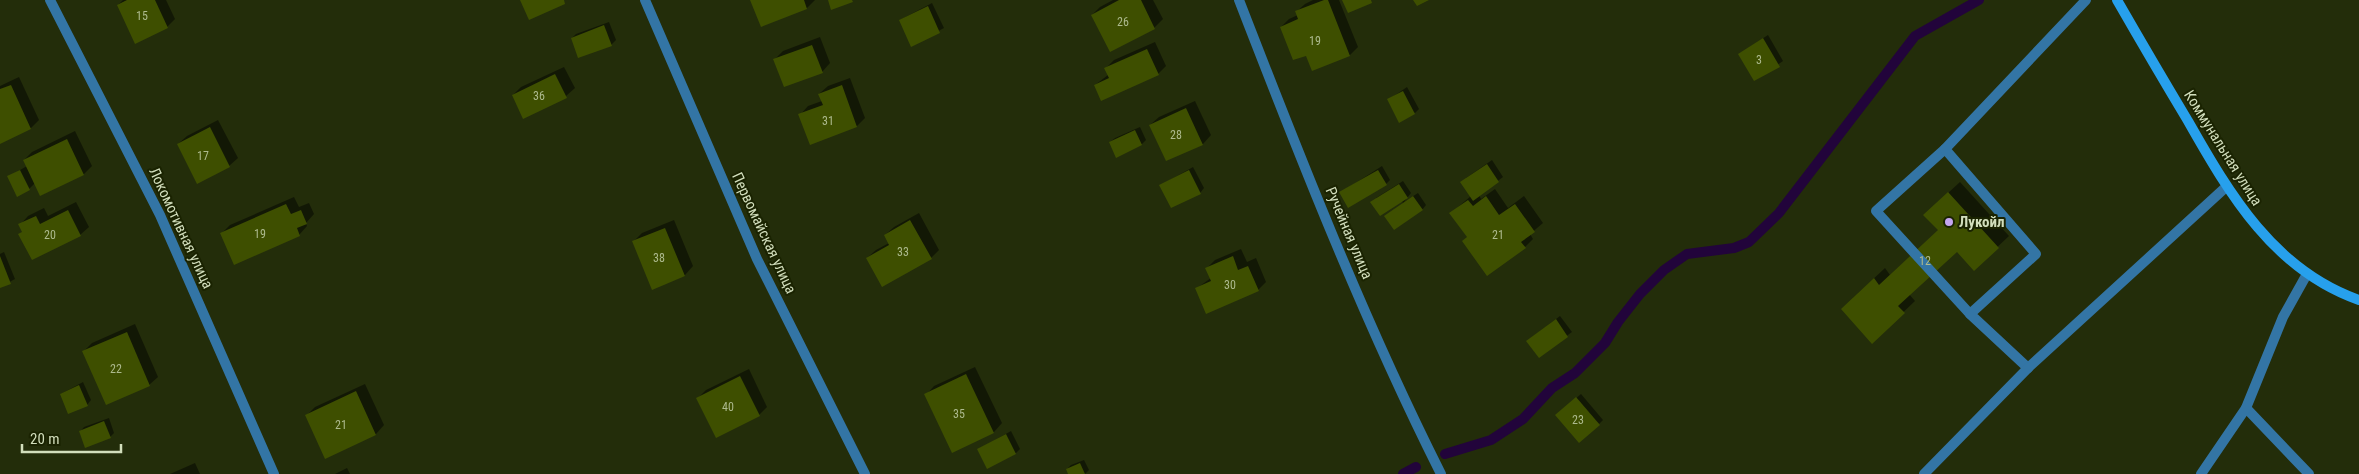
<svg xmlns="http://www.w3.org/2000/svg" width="2359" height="474" font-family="'Roboto Condensed',sans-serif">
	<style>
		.shadow { fill: #0007 }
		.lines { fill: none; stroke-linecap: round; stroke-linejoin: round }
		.stream { stroke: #22043b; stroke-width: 10 }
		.building { fill: #3e4f00 }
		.service { stroke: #3375a5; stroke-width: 10 }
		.minor { stroke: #3375a5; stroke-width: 10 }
		.secondary { stroke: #27a0ec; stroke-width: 10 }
		.poi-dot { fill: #c5a6f0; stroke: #1a2301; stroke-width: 2 }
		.labels { text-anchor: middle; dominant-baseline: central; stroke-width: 4; stroke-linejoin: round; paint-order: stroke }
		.number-label { font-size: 12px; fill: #adba8d }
		.street-label { font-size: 15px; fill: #d2debc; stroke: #1a2301 }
		.poi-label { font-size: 15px; font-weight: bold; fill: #d2debc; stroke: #1a2301; text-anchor: start }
	</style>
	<rect width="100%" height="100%" fill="#232d0a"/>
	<!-- shadow -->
	<g class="shadow">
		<polygon points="123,0 166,0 175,19 167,27 118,5"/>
		<polygon points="751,0 815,0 807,8"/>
		<polygon points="1113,0 1153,0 1163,19 1154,28 1110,50 1092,15 1100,7"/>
		<polygon points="1313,0 1339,0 1358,47 1350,55 1312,69 1306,54 1281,27 1289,19 1298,15 1296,12 1305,4"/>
		<polygon points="932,3 944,28 912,45 900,20"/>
		<polygon points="609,22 616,40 611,45 572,38 576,34"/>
		<polygon points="1768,35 1783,61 1755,80 1739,54"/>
		<polygon points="820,37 830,63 822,72 775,59 783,51"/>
		<polygon points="1155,42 1166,66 1158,74 1095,85 1108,75 1106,68 1114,60"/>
		<polygon points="564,67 575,88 566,96 524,117 513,95 521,87"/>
		<polygon points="19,77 39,120 31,128 0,142 0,86"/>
		<polygon points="850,78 865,118 857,126 800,115 808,106 822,101 819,94 828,86"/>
		<polygon points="1407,87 1419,109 1415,113 1388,100"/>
		<polygon points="1195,101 1211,135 1203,144 1166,160 1150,125 1159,117"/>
		<polygon points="218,120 238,158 229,166 178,144 187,136"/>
		<polygon points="1140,127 1146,140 1142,144 1110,142 1115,138"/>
		<polygon points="75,131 92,166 84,174 41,195 35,183 29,189 8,177 27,166 24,160 32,152"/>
		<polygon points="1492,160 1503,177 1479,195 1481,199 1495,189 1508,208 1524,196 1543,223 1530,234 1533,239 1525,247 1468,237 1451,213 1471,196 1466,178"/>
		<polygon points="1382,166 1390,180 1386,184 1340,193"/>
		<polygon points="1193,167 1204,188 1200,193 1161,185"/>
		<polygon points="1403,181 1411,193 1404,202 1418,193 1426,205 1422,210 1386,216 1403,203 1402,201 1376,198"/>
		<polygon points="1960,182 2009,236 1974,269 1957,250 1909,294 1915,301 1872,342 1853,298 1885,268 1890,275 1939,230 1936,204"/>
		<polygon points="294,197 299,207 309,203 314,214 306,223 307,226 299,235 222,233 230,225"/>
		<polygon points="76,202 89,227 80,235 20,225 28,216 44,208 48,216"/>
		<polygon points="919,213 939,250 931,258 867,258 876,250 889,243 885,235 894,227"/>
		<polygon points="674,220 693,266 685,275 653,288 634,241 642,233"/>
		<polygon points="1241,249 1247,262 1256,258 1266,282 1258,290 1197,288 1211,278 1207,268 1215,260"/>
		<polygon points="4,252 15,279 0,287 0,254"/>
		<polygon points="1560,316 1572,332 1539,356 1527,341"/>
		<polygon points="135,324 158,377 149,385 84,351 92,343"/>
		<polygon points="975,367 1002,423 994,432 952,451 926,395 934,386"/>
		<polygon points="749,369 767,407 759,415 698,398 706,390"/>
		<polygon points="83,382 91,400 87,405 61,394"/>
		<polygon points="365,384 384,425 376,434 326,457 307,415 315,407"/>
		<polygon points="1581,394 1603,420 1599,424 1561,411"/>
		<polygon points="109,418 114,433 110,437 80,432 84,427"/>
		<polygon points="1011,431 1020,449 1016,453 979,449"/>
		<polygon points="1084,460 1089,470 1085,474 1069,474 1067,469 1071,465"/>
		<polygon points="195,463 200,474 170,474"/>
		<polygon points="347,468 350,474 335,474"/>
	</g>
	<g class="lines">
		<!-- stream -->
		<g class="stream">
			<polyline points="1445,454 1491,440 1523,419 1552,388 1575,373 1605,343 1618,322 1640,294 1664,270 1687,254 1734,248 1749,242 1779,213 1915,36 1979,0"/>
			<polyline points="1403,474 1416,467"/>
		</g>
	</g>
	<!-- building -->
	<g class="building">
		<polygon points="127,0 155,0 168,28 135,44 117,5"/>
		<polygon points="520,0 564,0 565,4 529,20"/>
		<polygon points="750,0 804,0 807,9 761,27"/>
		<polygon points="828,0 852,0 853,2 831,10"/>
		<polygon points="1119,0 1141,0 1155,29 1110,52 1091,15"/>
		<polygon points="1324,0 1328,0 1350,56 1312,71 1306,56 1293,60 1280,27 1298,19 1295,11"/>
		<polygon points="1342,0 1371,0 1372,3 1348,13"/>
		<polygon points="1413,0 1429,0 1417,6"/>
		<polygon points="928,6 940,33 911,47 899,20"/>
		<polygon points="604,25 612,46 578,58 571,38"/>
		<polygon points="1763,38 1780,67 1754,81 1738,54"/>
		<polygon points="812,45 823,73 784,87 773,59"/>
		<polygon points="1147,49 1159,75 1101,101 1094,85 1109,78 1104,68"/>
		<polygon points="555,74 567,98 523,119 512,95"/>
		<polygon points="11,85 31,129 0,144 0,89"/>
		<polygon points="842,85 857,127 810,145 798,114 823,105 818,94"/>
		<polygon points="1403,91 1415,114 1399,123 1387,99"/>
		<polygon points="1186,108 1203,145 1166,161 1149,125"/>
		<polygon points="210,127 230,167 197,184 177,144"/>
		<polygon points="1135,130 1142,145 1116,158 1109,142"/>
		<polygon points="67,139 84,175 40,196 23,160"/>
		<polygon points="1487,164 1499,182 1473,201 1460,182"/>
		<polygon points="20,170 30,190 17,197 7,176"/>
		<polygon points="1189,170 1201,194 1171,208 1159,185"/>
		<polygon points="1378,170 1387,185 1348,208 1339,192"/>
		<polygon points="1399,184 1408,198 1380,216 1370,202"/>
		<polygon points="1948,192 1999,248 1974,271 1957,252 1898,306 1905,313 1872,344 1841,309 1874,278 1879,285 1938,230 1923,215"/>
		<polygon points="1413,196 1423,210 1394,230 1384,216"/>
		<polygon points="1486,196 1499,215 1515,204 1535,232 1521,242 1526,248 1487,276 1462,241 1467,237 1449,213 1468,200 1473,206"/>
		<polygon points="286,204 291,214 301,210 307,224 297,228 300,236 234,265 220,233"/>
		<polygon points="68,210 81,236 32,260 18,234 22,232 18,224 36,216 40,224"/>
		<polygon points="910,220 932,259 882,287 866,258 889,245 884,235"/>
		<polygon points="665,228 685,276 652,290 632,241"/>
		<polygon points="0,256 11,284 0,288"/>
		<polygon points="1233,256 1238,270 1248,266 1259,291 1206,314 1195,288 1211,281 1205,268"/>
		<polygon points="1556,319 1568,337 1539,358 1526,341"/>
		<polygon points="127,332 150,386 106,405 82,351"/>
		<polygon points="966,374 994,433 952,453 924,394"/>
		<polygon points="740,376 760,416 716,438 696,398"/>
		<polygon points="79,385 88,406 68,414 60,394"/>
		<polygon points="356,391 376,435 325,459 305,415"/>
		<polygon points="1576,397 1600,425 1579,443 1555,415"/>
		<polygon points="104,421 111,438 85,448 79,431"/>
		<polygon points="1006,434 1016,454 987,469 977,449"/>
		<polygon points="1080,463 1085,474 1068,474 1066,469"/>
	</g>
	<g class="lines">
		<!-- service -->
		<g class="service">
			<polyline points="1945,149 1876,211 1970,314"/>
			<polyline points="2028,368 1970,314 2036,254 1945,149 2086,0"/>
		</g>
		<!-- minor -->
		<g class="minor">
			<polyline points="50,0 160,215 274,474"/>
			<polyline points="645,0 757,259 865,474"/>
			<path d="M 1239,0 C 1301,160 1364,321 1441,474"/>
			<polyline points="2246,408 2309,474"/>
			<polyline points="1924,474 2028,368 2226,187"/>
			<polyline points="2201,474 2246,408 2283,317 2307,274"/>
		</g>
		<!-- secondary -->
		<path class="secondary" d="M 2117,0 C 2140,40 2164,81 2188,121 C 2230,195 2274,270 2359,300"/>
	</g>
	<!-- markers -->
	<circle class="poi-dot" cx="1949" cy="222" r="5"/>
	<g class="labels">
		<!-- number labels -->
		<g class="number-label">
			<text x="142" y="16">15</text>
			<text x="1123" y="22">26</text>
			<text x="1315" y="41">19</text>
			<text x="1759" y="60">3</text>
			<text x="539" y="96">36</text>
			<text x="828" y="121">31</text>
			<text x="1176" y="135">28</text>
			<text x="203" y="156">17</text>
			<text x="260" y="234">19</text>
			<text x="50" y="235">20</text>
			<text x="1498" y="235">21</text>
			<text x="903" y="252">33</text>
			<text x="659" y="258">38</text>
			<text x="1925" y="261">12</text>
			<text x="1230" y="285">30</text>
			<text x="116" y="369">22</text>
			<text x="728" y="407">40</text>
			<text x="959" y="414">35</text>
			<text x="1578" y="420">23</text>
			<text x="341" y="425">21</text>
		</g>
		<!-- street labels -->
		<g class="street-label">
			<text transform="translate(2223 148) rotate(58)">Коммунальная улица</text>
			<text transform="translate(181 228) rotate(65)">Локомотивная улица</text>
			<text transform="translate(764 233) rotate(65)">Первомайская улица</text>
			<text transform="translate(1349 233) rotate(67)">Ручейная улица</text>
		</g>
		<!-- poi labels -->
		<g class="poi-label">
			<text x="1959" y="222">Лукойл</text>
		</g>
	</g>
	<!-- scale -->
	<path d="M22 444v8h99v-8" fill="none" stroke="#d2debc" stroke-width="2.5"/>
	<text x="30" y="444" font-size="15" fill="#d2debc" stroke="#1a2301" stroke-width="4" paint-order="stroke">20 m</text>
</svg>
